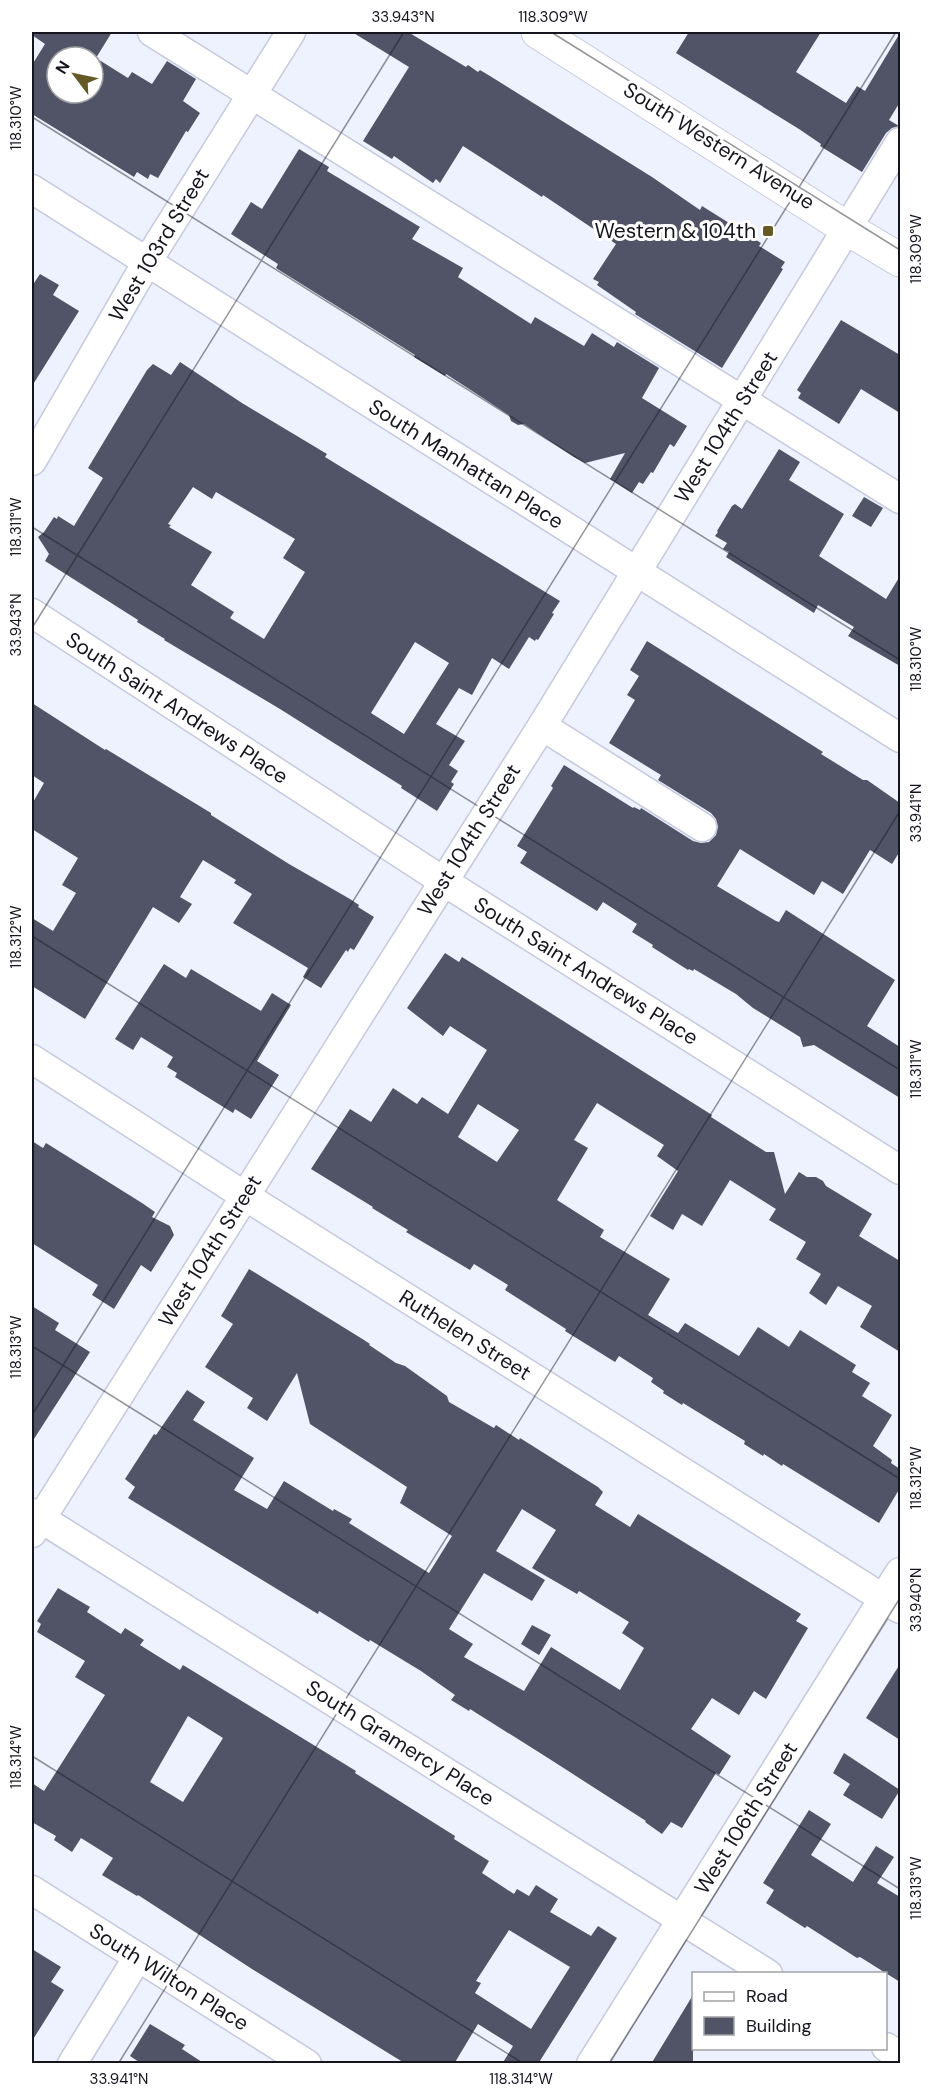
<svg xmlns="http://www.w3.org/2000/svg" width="932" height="2095" font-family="'DM Sans',sans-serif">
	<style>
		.building { fill: #515467; fill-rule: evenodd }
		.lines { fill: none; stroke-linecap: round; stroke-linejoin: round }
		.minor-casing { stroke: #c4c9de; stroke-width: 31 }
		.major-casing { stroke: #c4c9de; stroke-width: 35 }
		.minor { stroke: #fff; stroke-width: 28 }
		.major { stroke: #fff; stroke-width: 33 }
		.ticks { fill: none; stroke: #15161d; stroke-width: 1.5; stroke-opacity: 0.45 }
		.poi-dot { fill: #655926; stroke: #fff; stroke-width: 2 }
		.labels { text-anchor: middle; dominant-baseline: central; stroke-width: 6; stroke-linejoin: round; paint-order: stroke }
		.street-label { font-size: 21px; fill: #15161d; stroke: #fff }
		.poi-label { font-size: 21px; fill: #15161d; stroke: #fff; text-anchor: end }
		.neatline { fill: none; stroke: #15161d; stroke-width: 2 }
		.ticks-label { font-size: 15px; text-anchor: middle; fill: #15161d }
	</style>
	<rect width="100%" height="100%" fill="#eef1fe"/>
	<!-- building -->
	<g class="building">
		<path d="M 32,32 L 112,32 L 96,58 L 128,78 L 132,72 L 152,84 L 167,61 L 196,79 L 183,101 L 200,113 L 188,132 L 186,131 L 158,178 L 150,174 L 148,179 L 137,172 L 134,177 L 32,114 L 32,65 L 45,44 L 32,35 ZM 57,57 L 93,57 L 93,93 L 57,93 Z"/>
		<polygon points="352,32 408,32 466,67 468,65 478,72 480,70 490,76 652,177 700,210 702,206 761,243 759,246 785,262 781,268 783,269 722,368 635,314 636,312 597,285 599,282 593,279 616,244 543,195 542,197 463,146 440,183 436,179 433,183 394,156 392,159 363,141 409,67"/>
		<polygon points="689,32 821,32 796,72 846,103 857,86 865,91 900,33 900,102 889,120 899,126 892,128 886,133 862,172 820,146 821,144 799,129 676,53"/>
		<polygon points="299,149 329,167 327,171 420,227 412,239 463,268 458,277 531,324 535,317 584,346 592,333 614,347 617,342 659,368 642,398 687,426 674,447 670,444 653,473 651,472 643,484 639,482 632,493 610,479 625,453 585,463 574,457 524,424 518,425 511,421 509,415 446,374 445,376 414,357 415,355 279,270 276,268 278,264 231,234 251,202 262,209"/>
		<polygon points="40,274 59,285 53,295 79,311 32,386 32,281 34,283"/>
		<polygon points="841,320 900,355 900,413 861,389 839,424 798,398 801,393 797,390"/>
		<path d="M 180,362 L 242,403 L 327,454 L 325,457 L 560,601 L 552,613 L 554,614 L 538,640 L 536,639 L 535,641 L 529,637 L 509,669 L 492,658 L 472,695 L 459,688 L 436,724 L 465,741 L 449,765 L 458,771 L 451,782 L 454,784 L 437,811 L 401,788 L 402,786 L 280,709 L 164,640 L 165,639 L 137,622 L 138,620 L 45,561 L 49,554 L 38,537 L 44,532 L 54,517 L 57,519 L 58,516 L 74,526 L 103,478 L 88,468 L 147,370 L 153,364 L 171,375 ZM 193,487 L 212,499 L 216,492 L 295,539 L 283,558 L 305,572 L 264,639 L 230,618 L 234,612 L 191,585 L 212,552 L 169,527 L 171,525 L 168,524 ZM 415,642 L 449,663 L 404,734 L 371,713 Z"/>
		<polygon points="779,449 800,462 789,480 844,514 819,556 886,599 900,576 900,666 848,636 854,627 818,605 814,613 726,557 729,552 723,549 727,543 715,536 718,532 717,531 732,506 735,504 742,509"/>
		<polygon points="864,497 883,508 871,527 852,516"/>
		<polygon points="647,641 823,752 821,754 863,780 867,780 900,803 900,851 892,864 870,850 843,894 822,881 814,895 740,849 717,886 776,921 779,922 786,910 895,980 867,1026 900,1047 900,1098 814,1045 803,1047 800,1037 753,1008 736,994 694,969 693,971 689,969 688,970 652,947 653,945 632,932 637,924 603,902 597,911 520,863 527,852 517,846 553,788 551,786 564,765 633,808 634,807 640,810 641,808 693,841 701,843 709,842 716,835 718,827 716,819 711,813 658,780 661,775 609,743 635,700 627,695 639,676 630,670"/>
		<polygon points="32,703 105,750 106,749 211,813 211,815 289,864 350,899 359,905 358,907 374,917 354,950 350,948 348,952 346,950 321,988 303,977 308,968 233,923 252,894 234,883 236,880 203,860 180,897 192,904 179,923 153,907 85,1019 32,986 32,918 53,931 76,893 62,885 78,858 32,829 32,804 44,783 32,775"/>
		<path d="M 445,953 L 459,962 L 462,957 L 712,1115 L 711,1117 L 766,1152 L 774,1152 L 785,1194 L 799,1172 L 807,1177 L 816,1177 L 823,1181 L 826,1186 L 872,1214 L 859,1236 L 900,1261 L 900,1352 L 860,1327 L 872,1306 L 838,1286 L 826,1305 L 809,1293 L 821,1274 L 796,1259 L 806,1242 L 769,1220 L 776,1209 L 730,1180 L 702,1226 L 682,1214 L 673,1230 L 650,1216 L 678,1171 L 657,1156 L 664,1145 L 597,1103 L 574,1140 L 588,1148 L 557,1200 L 604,1230 L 600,1237 L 670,1279 L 648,1315 L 678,1333 L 685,1323 L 739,1356 L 758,1327 L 789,1347 L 800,1330 L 856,1365 L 852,1372 L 870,1383 L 862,1396 L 892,1415 L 873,1446 L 892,1460 L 891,1463 L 900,1469 L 900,1488 L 879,1523 L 783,1464 L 782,1466 L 764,1454 L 763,1456 L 744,1444 L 745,1441 L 683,1403 L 682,1405 L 663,1393 L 664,1391 L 651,1382 L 653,1378 L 619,1356 L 615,1362 L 565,1331 L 566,1329 L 505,1290 L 508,1285 L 474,1264 L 470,1270 L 406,1232 L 408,1230 L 372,1208 L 373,1207 L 311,1169 L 350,1109 L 371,1122 L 393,1088 L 417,1104 L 422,1097 L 448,1114 L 487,1050 L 450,1026 L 443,1036 L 407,1008 ZM 478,1104 L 519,1130 L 497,1162 L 458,1137 Z"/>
		<polygon points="164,964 186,978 191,969 261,1011 272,993 291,1005 257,1061 279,1075 251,1119 235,1109 233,1113 175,1077 177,1073 167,1067 173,1057 141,1037 133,1050 115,1039"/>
		<polygon points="32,1141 43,1148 46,1143 142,1203 155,1212 152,1217 170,1226 174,1235 151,1272 141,1265 114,1309 92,1295 98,1285 32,1243"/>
		<path d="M 249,1269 L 364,1340 L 370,1344 L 369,1345 L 396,1363 L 405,1366 L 447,1396 L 449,1402 L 494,1428 L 496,1425 L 519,1440 L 520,1438 L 598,1487 L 603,1492 L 595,1505 L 630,1527 L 638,1514 L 801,1614 L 796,1621 L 808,1628 L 766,1699 L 754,1691 L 739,1715 L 712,1698 L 691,1729 L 731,1756 L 719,1775 L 716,1773 L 682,1828 L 671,1822 L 662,1834 L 645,1822 L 646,1821 L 548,1758 L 470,1709 L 469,1711 L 451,1700 L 455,1695 L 421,1671 L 370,1640 L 369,1642 L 319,1611 L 318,1614 L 313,1611 L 128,1498 L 135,1487 L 125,1479 L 154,1434 L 156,1435 L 187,1390 L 205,1402 L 193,1420 L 254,1458 L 234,1490 L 267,1509 L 284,1481 L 333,1511 L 334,1509 L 352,1519 L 349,1523 L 429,1573 L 452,1536 L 400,1503 L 407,1487 L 310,1424 L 297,1373 L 267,1421 L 247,1408 L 253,1398 L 205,1367 L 233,1324 L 221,1316 ZM 522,1509 L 556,1530 L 532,1568 L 577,1594 L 579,1591 L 629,1622 L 622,1633 L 644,1648 L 620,1690 L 551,1647 L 524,1691 L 464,1657 L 473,1644 L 449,1629 L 484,1573 L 532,1601 L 545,1580 L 496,1551 Z"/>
		<polygon points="32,1306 59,1323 55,1330 90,1352 32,1442"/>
		<path d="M 58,1588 L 90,1607 L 87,1612 L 121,1634 L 125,1628 L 144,1640 L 140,1645 L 180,1670 L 183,1665 L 356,1771 L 355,1773 L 455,1836 L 454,1839 L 489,1861 L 482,1873 L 514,1894 L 517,1889 L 529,1896 L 536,1885 L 558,1899 L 550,1912 L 591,1936 L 598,1926 L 617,1938 L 538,2064 L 502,2064 L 513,2046 L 478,2024 L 454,2064 L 406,2064 L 252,1969 L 138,1895 L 137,1896 L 102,1875 L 113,1858 L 81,1838 L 72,1852 L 54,1840 L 56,1836 L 32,1822 L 32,1783 L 44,1791 L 105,1695 L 75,1677 L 85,1661 L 37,1632 L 41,1624 L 37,1621 ZM 188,1716 L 223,1738 L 183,1802 L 150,1782 ZM 509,1930 L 570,1967 L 531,2029 L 475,1993 L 481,1983 L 476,1981 Z"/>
		<polygon points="532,1625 551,1635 539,1655 521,1644"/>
		<polygon points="900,1664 900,1740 866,1718"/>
		<polygon points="844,1753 900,1790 882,1819 843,1795 850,1784 833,1773"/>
		<polygon points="809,1810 831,1824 811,1855 853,1882 876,1846 894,1857 877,1883 900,1897 900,1982 860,1957 857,1958 807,1926 805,1928 766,1903 774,1890 763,1883"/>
		<polygon points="32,1949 61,1967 51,1982 64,1990 32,2041"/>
		<polygon points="693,1995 693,2064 651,2064"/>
		<polygon points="150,2024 185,2045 182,2049 205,2064 142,2064 130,2056"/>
	</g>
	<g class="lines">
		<defs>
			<g id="minor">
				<polyline points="152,32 900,499"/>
				<polyline points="32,189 900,738"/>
				<polyline points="32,461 147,262 291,32"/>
				<polyline points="32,613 443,881 900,1170"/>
				<polyline points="542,726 702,827"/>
				<polyline points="32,1059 245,1196 900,1609"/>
				<polyline points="32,1513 768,1974"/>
				<polyline points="32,1533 542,726 900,142"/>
				<polyline points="32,1890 307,2064"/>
				<polyline points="886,2047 900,2057"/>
				<polyline points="72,2064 138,1957"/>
				<polyline points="591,2064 900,1572"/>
			</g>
			<polyline id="major" points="538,32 848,229 900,260"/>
		</defs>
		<!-- minor casing -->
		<use href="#minor" class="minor-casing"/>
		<!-- major casing -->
		<use href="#major" class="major-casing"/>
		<!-- minor -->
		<use href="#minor" class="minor"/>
		<!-- major -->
		<use href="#major" class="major"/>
	</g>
	<!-- ticks -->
	<path class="ticks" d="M 551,32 L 900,250M 32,117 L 900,660M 32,527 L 900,1070M 32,628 L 404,32M 32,936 L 900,1479M 32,1346 L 900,1889M 32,1415 L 896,32M 32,1756 L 524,2064M 118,2064 L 900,811M 609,2064 L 900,1598"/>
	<!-- markers -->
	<rect class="poi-dot" x="762" y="225" width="12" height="12" rx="3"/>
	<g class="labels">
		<!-- street labels -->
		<g class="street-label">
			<text transform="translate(719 146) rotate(32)">South Western Avenue</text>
			<text transform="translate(159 245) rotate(-59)">West 103rd Street</text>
			<text transform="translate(726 427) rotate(-58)">West 104th Street</text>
			<text transform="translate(466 464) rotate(32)">South Manhattan Place</text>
			<text transform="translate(177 708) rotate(33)">South Saint Andrews Place</text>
			<text transform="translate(469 840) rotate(-58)">West 104th Street</text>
			<text transform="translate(586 971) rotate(32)">South Saint Andrews Place</text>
			<text transform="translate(210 1251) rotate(-58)">West 104th Street</text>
			<text transform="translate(465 1335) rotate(32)">Ruthelen Street</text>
			<text transform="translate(400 1743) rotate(32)">South Gramercy Place</text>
			<text transform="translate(746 1818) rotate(-58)">West 106th Street</text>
			<text transform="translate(169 1977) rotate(32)">South Wilton Place</text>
		</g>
		<!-- poi labels -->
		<g class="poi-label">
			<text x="756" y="231">Western &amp; 104th</text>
		</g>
	</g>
	<!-- border -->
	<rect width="932" height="2095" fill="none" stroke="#ffffff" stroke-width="66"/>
	<!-- legend -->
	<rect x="692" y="1972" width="195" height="78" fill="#ffffff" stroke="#a1a2a5" stroke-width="1.5"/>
	<rect x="704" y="1992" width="30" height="9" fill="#ffffff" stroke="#a1a2a5" stroke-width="1.5"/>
	<text x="746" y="2002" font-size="18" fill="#15161d">Road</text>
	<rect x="704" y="2017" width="30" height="18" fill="#515467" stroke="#a1a2a5" stroke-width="1.5"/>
	<text x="746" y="2032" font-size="18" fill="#15161d">Building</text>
	<!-- north arrow -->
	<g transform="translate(75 75) rotate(302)"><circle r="28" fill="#ffffff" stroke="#a1a2a5" stroke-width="1.5"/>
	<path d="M0-4.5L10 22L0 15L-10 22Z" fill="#655926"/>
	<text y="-9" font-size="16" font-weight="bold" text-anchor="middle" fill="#15161d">N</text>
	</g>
	<rect x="33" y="33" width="866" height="2029" class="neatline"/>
	<g class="ticks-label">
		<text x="403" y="22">33.943°N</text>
		<text x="553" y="22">118.309°W</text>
		<text transform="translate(16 118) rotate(-90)" y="5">118.310°W</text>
		<text transform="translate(916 249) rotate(-90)" y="5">118.309°W</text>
		<text transform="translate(16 527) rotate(-90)" y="5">118.311°W</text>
		<text transform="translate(16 625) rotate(-90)" y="5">33.943°N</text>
		<text transform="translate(916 659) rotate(-90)" y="5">118.310°W</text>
		<text transform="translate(916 813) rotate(-90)" y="5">33.941°N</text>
		<text transform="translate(16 937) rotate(-90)" y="5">118.312°W</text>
		<text transform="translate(916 1069) rotate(-90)" y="5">118.311°W</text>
		<text transform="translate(16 1347) rotate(-90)" y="5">118.313°W</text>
		<text transform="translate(916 1478) rotate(-90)" y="5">118.312°W</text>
		<text transform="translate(916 1600) rotate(-90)" y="5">33.940°N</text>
		<text transform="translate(16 1757) rotate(-90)" y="5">118.314°W</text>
		<text transform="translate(916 1888) rotate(-90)" y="5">118.313°W</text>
		<text x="119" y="2084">33.941°N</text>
		<text x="521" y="2084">118.314°W</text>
	</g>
</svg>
